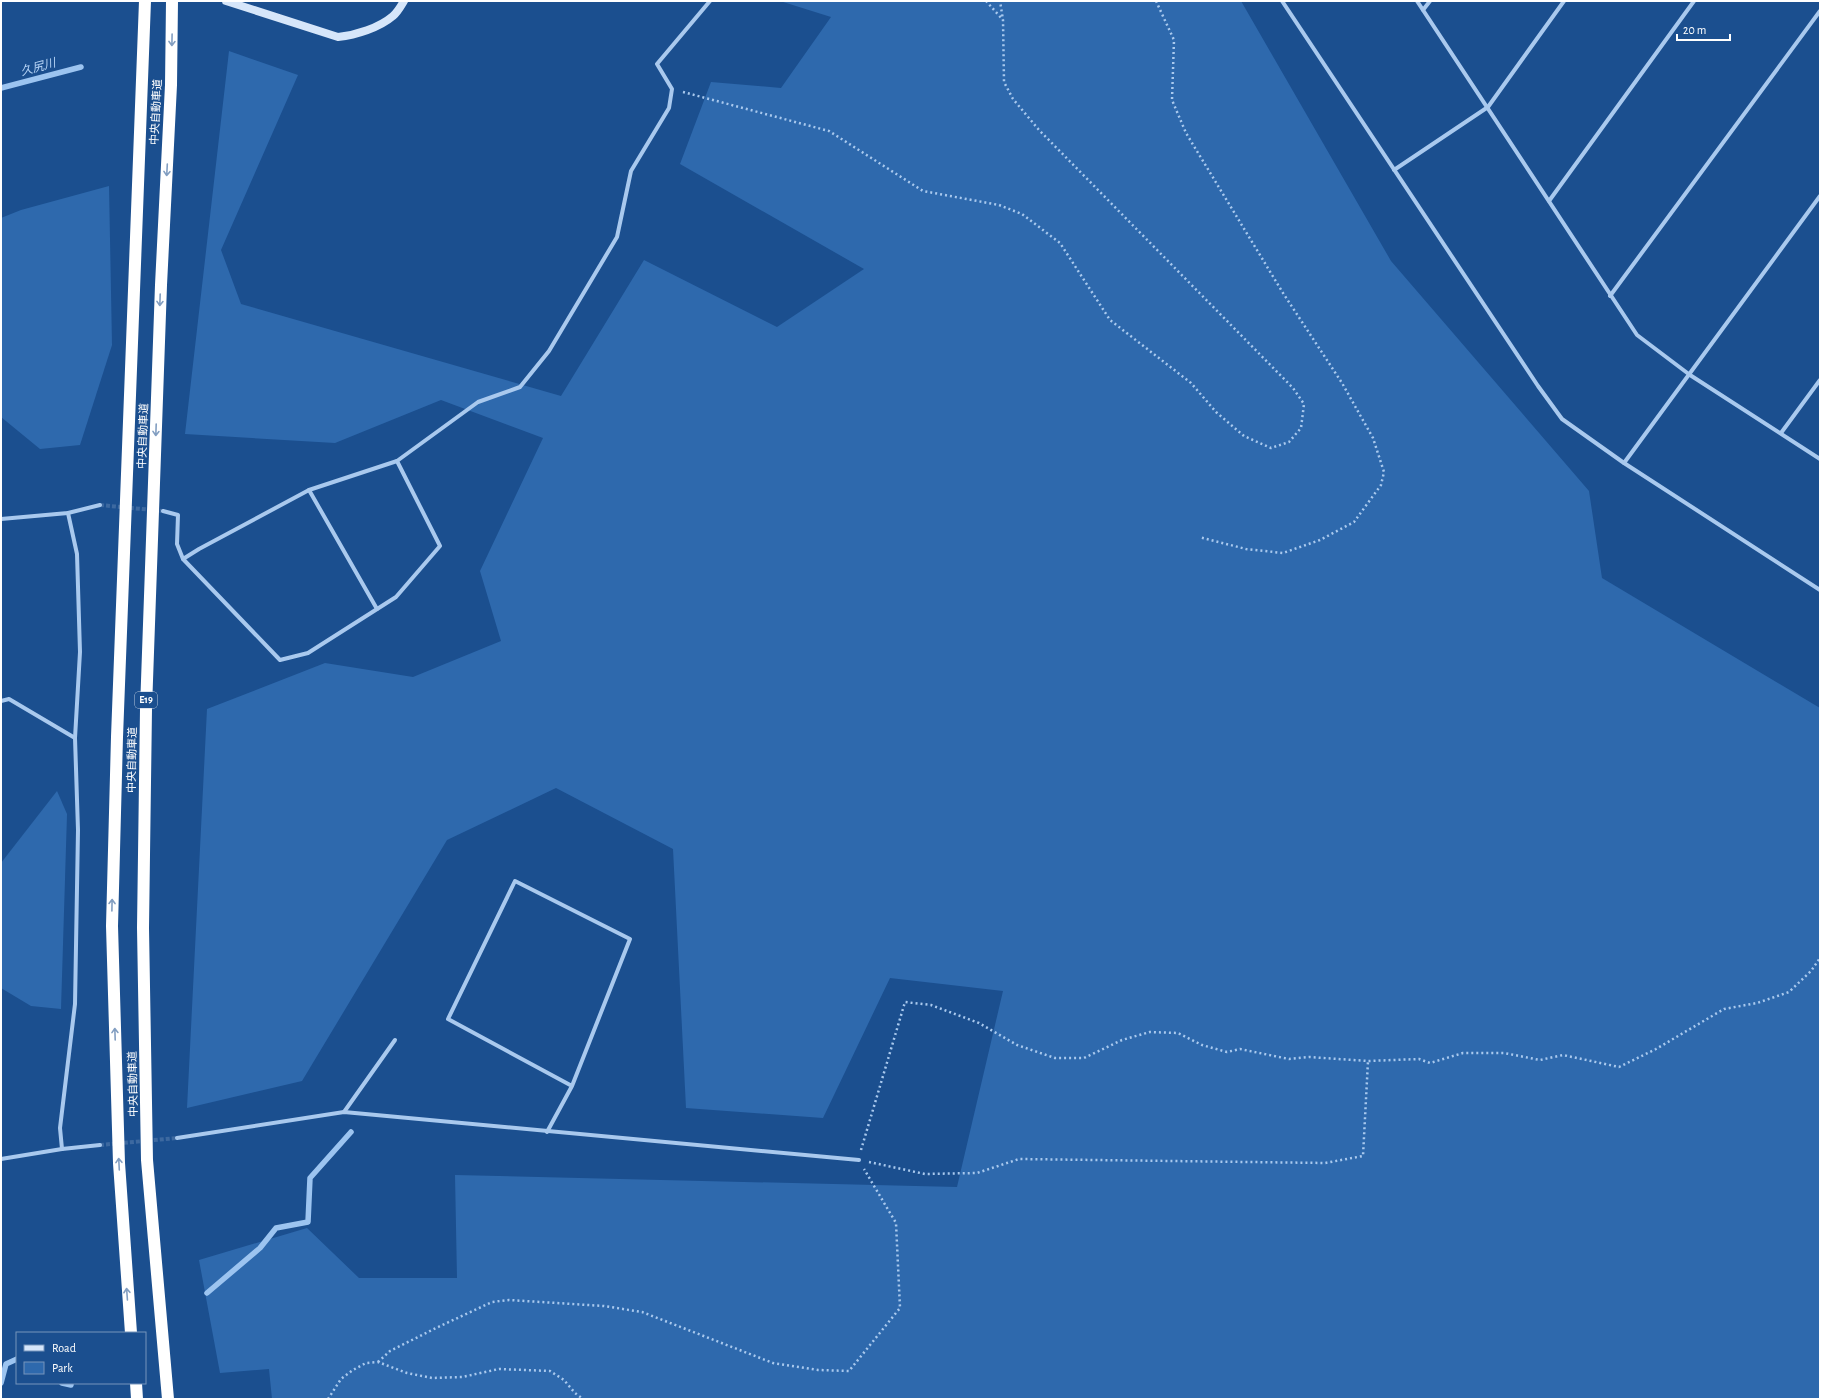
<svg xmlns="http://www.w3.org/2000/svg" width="1821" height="1400" font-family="'Alegreya Sans','Noto Sans JP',sans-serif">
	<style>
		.green { fill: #2e69ad }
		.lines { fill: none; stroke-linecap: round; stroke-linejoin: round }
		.stream { stroke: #9cc4f0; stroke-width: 5.5 }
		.street-tunnel { stroke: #3d69a0; stroke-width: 4; stroke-dasharray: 4 2; stroke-linecap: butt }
		.path { stroke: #a9c9ee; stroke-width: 2.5; stroke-dasharray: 2 3; stroke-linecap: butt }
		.street { stroke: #a9c9ee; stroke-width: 4 }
		.secondary { stroke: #d6e6fa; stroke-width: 8 }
		.highway { stroke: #fff; stroke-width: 12 }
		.oneway { stroke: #829ec1 }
		.labels { text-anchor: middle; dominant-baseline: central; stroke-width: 3.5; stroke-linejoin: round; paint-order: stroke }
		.shield { fill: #1b4f8f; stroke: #bbcadd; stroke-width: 1 }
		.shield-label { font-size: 10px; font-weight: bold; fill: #fff }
		.street-label { font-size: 11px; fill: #fff; stroke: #1b4f8f }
		.water-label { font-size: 12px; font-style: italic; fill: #b5d3f5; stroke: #1b4f8f }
	</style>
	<rect width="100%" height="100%" fill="#1b4f8f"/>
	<!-- green -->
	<g class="green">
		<polygon points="780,1 1241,1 1391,261 1589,491 1602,578 1820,708 1820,1399 272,1399 269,1369 220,1373 199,1260 307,1228 359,1278 457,1278 455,1175 957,1187 1003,991 890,978 823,1118 686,1108 673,849 556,788 447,840 302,1081 187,1108 207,709 325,663 413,677 501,641 480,571 543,438 441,400 335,443 185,434 229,51 298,75 221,250 241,304 561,396 644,260 777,327 864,269 680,164 711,82 781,88 831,17"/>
		<polygon points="109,186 112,345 80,445 40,449 1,417 1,218 21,210"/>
		<polygon points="57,791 67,814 61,1009 31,1006 1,988 1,863"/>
	</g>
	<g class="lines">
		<!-- stream -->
		<g class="stream">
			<polyline points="1,88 81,67"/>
			<polyline points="207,1293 260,1248 276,1228 308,1222 310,1178 351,1132"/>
			<polyline points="1,1383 6,1364 17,1359"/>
			<polyline points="62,1383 71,1385"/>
		</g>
		<!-- street-tunnel -->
		<g class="street-tunnel">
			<polyline points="100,505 163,511"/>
			<polyline points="100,1145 177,1138"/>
		</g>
		<!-- path -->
		<g class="path">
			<polyline points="986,1 1003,20"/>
			<polyline points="1156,1 1174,40 1172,100 1186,133 1283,293 1342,383 1373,438 1384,472 1381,485 1354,522 1320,540 1283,553 1246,549 1199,537"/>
			<polyline points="683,92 829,131 923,191 999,205 1022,214 1060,243 1110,320 1191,383 1216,412 1244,436 1271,448 1289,442 1301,428 1304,404 1293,388 1039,130 1013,99 1004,82 1003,20 1000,1"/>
			<polyline points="861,1150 905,1002 931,1005 979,1023 1017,1045 1055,1058 1084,1058 1122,1040 1150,1032 1178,1033 1202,1045 1227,1052 1240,1049 1289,1059 1309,1057 1368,1061 1419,1059 1430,1063 1463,1053 1504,1053 1540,1060 1563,1055 1619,1067 1656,1049 1724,1009 1757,1003 1789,992 1811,971 1820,958"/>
			<polyline points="869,1162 925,1174 977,1173 1019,1159 1325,1163 1363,1156 1368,1061"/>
			<polyline points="378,1362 390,1351 436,1328 492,1302 509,1300 604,1306 642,1312 773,1363 818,1370 849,1371 900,1308 896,1223 864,1169"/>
			<polyline points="328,1399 341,1379 353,1370 366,1363 378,1362 407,1373 432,1378 462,1377 499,1369 550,1371 564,1380 575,1393 583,1399"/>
		</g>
		<!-- street -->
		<g class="street">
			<polyline points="1282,1 1538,386 1562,419 1624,463 1820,590"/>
			<polyline points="1417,1 1637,335 1690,375 1820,459"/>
			<polyline points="1423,10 1430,1"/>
			<polyline points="1394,170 1488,107 1564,1"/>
			<polyline points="1549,201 1694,1"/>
			<polyline points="1610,296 1820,11"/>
			<polyline points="1781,433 1820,380"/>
			<polyline points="1624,463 1820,196"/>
			<polyline points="309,490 377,609"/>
			<polyline points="163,511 178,515 177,544 183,559 280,660 308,653 396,597 440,546 397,461"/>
			<polyline points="1,519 68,513 100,505"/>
			<polyline points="183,559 199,549 309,490 397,461 478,402 520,387 549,351 617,237 631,171 669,108 672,89 657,64 710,1"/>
			<polyline points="1,701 9,699 75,738"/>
			<polyline points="344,1112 395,1040"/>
			<polyline points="547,1132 572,1086 630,939 515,881 448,1019 572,1086"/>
			<polyline points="177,1138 344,1112 859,1160"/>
			<polyline points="62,1149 60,1128 75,1004 78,830 75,738 80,652 77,554 68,513"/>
			<polyline points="1,1159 62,1149 100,1145"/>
		</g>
		<!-- secondary -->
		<path class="secondary" d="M 226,1 L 338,37 C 356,35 379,28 393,16 C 397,13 401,6 404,1"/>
		<!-- highway -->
		<g class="highway">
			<polyline points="131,1333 119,1163 112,926 117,737 145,1"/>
			<polyline points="136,1383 137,1399"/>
			<polyline points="168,1399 147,1160 143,928 146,709 161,285 171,85 172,1"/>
		</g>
	</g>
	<!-- one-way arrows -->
	<defs><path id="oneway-shaft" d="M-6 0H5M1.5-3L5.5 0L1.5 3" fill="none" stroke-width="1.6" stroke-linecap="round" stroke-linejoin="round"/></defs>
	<g class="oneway">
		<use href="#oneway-shaft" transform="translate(172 40) rotate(91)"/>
		<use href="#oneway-shaft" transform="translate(167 170) rotate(93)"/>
		<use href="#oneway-shaft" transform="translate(160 300) rotate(92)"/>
		<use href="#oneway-shaft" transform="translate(156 430) rotate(92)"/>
		<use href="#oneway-shaft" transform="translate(112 905) rotate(-89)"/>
		<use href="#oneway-shaft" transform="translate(115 1034) rotate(-92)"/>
		<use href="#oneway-shaft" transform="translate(119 1164) rotate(-93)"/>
		<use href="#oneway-shaft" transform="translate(127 1294) rotate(-94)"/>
	</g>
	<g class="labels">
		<!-- shield labels -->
		<rect class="shield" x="135" y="692" width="22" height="16" rx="3"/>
		<g class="shield-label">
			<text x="146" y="700">E19</text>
		</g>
		<!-- street labels -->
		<g class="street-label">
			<text transform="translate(156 112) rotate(-87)">中央自動車道</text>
			<text transform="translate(143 436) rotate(-88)">中央自動車道</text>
			<text transform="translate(132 760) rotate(-89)">中央自動車道</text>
			<text transform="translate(133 1084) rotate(-91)">中央自動車道</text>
		</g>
		<!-- water labels -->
		<g class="water-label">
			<text transform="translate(38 67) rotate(-15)">久尻川</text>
		</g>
	</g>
	<!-- border -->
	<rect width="1821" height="1400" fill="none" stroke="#ffffff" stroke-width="4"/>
	<!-- legend -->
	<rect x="16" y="1332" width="130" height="52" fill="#1b4f8f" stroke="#7695bc"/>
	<rect x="24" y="1345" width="20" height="6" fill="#d6e6fa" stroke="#7695bc"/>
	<text x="52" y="1352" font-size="12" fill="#ffffff">Road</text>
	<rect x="24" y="1362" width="20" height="12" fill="#2e69ad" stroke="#7695bc"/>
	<text x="52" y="1372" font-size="12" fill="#ffffff">Park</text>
	<!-- scale -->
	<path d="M1677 34v6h53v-6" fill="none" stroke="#ffffff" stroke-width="2"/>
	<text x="1683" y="34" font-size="12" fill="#ffffff" stroke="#1b4f8f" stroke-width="3" paint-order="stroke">20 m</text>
</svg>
